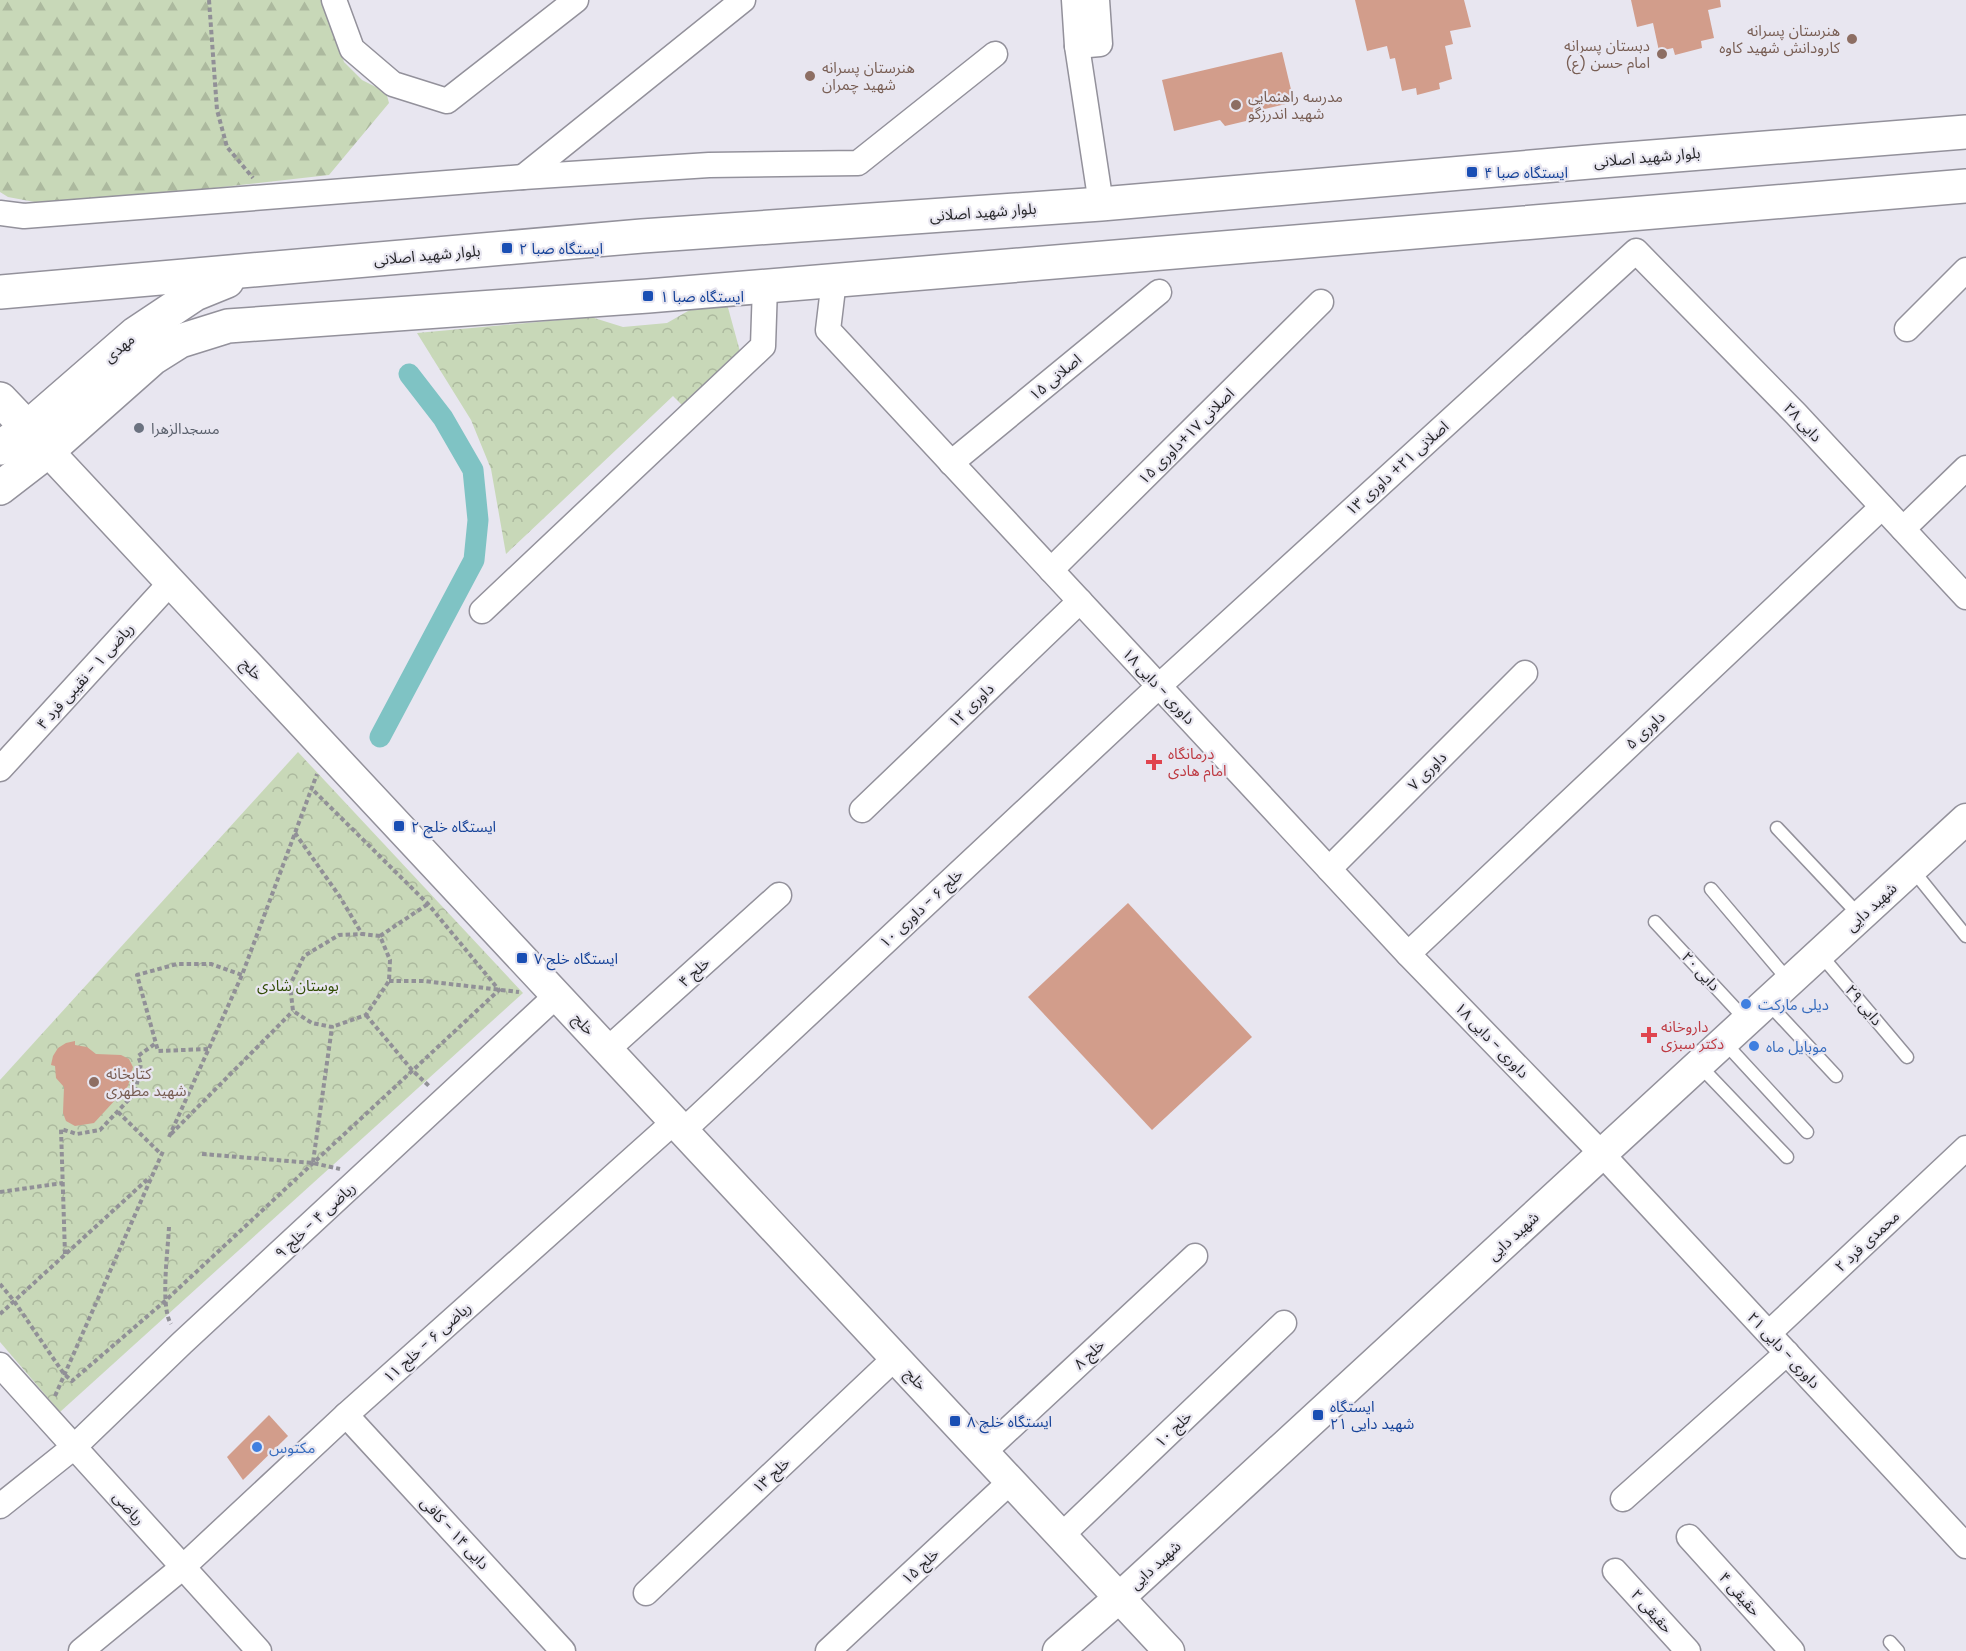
<svg xmlns="http://www.w3.org/2000/svg" width="1966" height="1651" font-family="Poppins,'Noto Sans Arabic',sans-serif">
	<style>
		.forest { fill: url(#forest-firs) }
		.park { fill: url(#park-crowns) }
		.lines { fill: none; stroke-linecap: round; stroke-linejoin: round }
		.canal { stroke: #7fc3c4; stroke-width: 21 }
		.building { fill: #d29d8b }
		.service-casing { stroke: #93919b; stroke-width: 15 }
		.minor-casing { stroke: #93919b; stroke-width: 27 }
		.tertiary-casing { stroke: #93919b; stroke-width: 33 }
		.secondary-casing { stroke: #93919b; stroke-width: 36 }
		.path { stroke: #919097; stroke-width: 4; stroke-dasharray: 4.5 3; stroke-linecap: butt }
		.service { stroke: #fff; stroke-width: 12 }
		.minor { stroke: #fff; stroke-width: 24 }
		.tertiary { stroke: #fff; stroke-width: 30 }
		.secondary { stroke: #fff; stroke-width: 33 }
		.education-dot { fill: #8d6e63; stroke: #e8e6f0; stroke-width: 2 }
		.transit-dot { fill: #1a4fb4; stroke: #e8e6f0; stroke-width: 2 }
		.worship-dot { fill: #6b7280; stroke: #e8e6f0; stroke-width: 2 }
		.health-dot { fill: #e0444e; stroke: #e8e6f0; stroke-width: 2 }
		.shop-dot { fill: #3f7fe0; stroke: #e8e6f0; stroke-width: 2 }
		.labels { text-anchor: middle; dominant-baseline: central; stroke-width: 4.5; stroke-linejoin: round; paint-order: stroke }
		.education-label { font-size: 15px; fill: #785e54; stroke: #e8e6f0; text-anchor: start }
		.street-label { font-size: 15px; fill: #27272a; stroke: #e8e6f0 }
		.transit-label { font-size: 15px; fill: #164399; stroke: #e8e6f0; text-anchor: start }
		.worship-label { font-size: 15px; fill: #5b616d; stroke: #e8e6f0; text-anchor: start }
		.health-label { font-size: 15px; fill: #be3a42; stroke: #e8e6f0; text-anchor: start }
		.park-label { font-size: 15px; fill: #334e06; stroke: #e8e6f0 }
		.shop-label { font-size: 15px; fill: #366cbe; stroke: #e8e6f0; text-anchor: start }
	</style>
	<defs>
		<pattern id="forest-firs" width="22" height="20" patternUnits="userSpaceOnUse" patternTransform="scale(1.5)"><rect width="22" height="20" fill="#c8d8b8"/><path d="M5 1l3.5 6h-7zM16 11l3.5 6h-7z" fill="#acb99e"/></pattern>
		<pattern id="park-crowns" width="20" height="18" patternUnits="userSpaceOnUse" patternTransform="scale(1.5)"><rect width="20" height="18" fill="#c8d8b8"/><path d="M2 6a3 3 0 1 1 6 0M12 15a3 3 0 1 1 6 0" fill="none" stroke="#acb99e"/></pattern>
	</defs>
	<rect width="100%" height="100%" fill="#e8e6f0"/>
	<!-- forest -->
	<polygon class="forest" points="0,0 323,0 344,62 362,80 386,92 389,103 329,175 56,206 8,197 0,192"/>
	<!-- park -->
	<g class="park">
		<polygon points="727,304 741,355 683,406 673,396 506,554 491,469 471,420 417,333 591,317 623,327 667,323 695,307"/>
		<polygon points="298,752 523,993 60,1412 0,1342 0,1080"/>
	</g>
	<g class="lines">
		<!-- canal -->
		<polyline class="canal" points="380,737 474,560 478,520 473,470 443,418 409,374"/>
	</g>
	<!-- building -->
	<g class="building">
		<polygon points="1355,0 1464,0 1471,27 1450,31 1453,44 1445,46 1452,79 1439,83 1440,89 1417,95 1416,88 1402,91 1395,58 1390,59 1387,46 1367,51"/>
		<polygon points="1631,0 1720,0 1721,7 1708,10 1714,38 1701,41 1702,48 1675,55 1673,48 1659,51 1653,23 1637,27"/>
		<polygon points="1282,52 1294,102 1248,113 1246,121 1225,126 1220,120 1174,131 1162,80"/>
		<polygon points="1128,903 1252,1037 1152,1130 1028,997"/>
		<polygon points="75,1041 75,1045 87,1047 96,1054 121,1055 129,1059 133,1067 128,1086 94,1123 75,1126 66,1121 63,1113 64,1087 56,1078 55,1066 51,1065 53,1056 58,1048 66,1043"/>
		<polygon points="269,1415 288,1436 243,1480 227,1457"/>
	</g>
	<g class="lines">
		<defs>
			<g id="service">
				<polyline points="1777,828 1860,916"/>
				<polyline points="1912,869 1966,936"/>
				<polyline points="1711,889 1789,981"/>
				<polyline points="1655,922 1746,1020"/>
				<polyline points="1820,954 1907,1057"/>
				<polyline points="1767,1002 1836,1076"/>
				<polyline points="1724,1042 1807,1132"/>
				<polyline points="1699,1065 1787,1157"/>
				<polyline points="1890,1642 1898,1651"/>
			</g>
			<g id="minor">
				<polyline points="334,0 352,49 393,84 447,101 576,0"/>
				<polyline points="1074,0 1077,46 1101,204"/>
				<polyline points="1077,46 1100,44 1097,0"/>
				<polyline points="523,177 743,0"/>
				<polyline points="0,213 24,216 523,177 709,165 858,163 995,54"/>
				<polyline points="834,280 828,330 1408,954 1602,1154 1966,1546"/>
				<polyline points="1907,329 1966,270"/>
				<polyline points="951,463 1159,292"/>
				<polyline points="1903,529 1966,468"/>
				<polyline points="1051,570 1321,302"/>
				<polyline points="482,611 763,346 765,286"/>
				<polyline points="0,769 171,582"/>
				<polyline points="862,810 1080,601"/>
				<polyline points="1329,869 1525,673"/>
				<polyline points="1408,954 1882,507"/>
				<polyline points="608,1049 779,895"/>
				<polyline points="684,1130 1159,686 1636,251 1796,414 1966,597"/>
				<polyline points="1769,1333 1966,1148"/>
				<polyline points="0,1365 259,1651"/>
				<polyline points="346,1415 563,1651"/>
				<polyline points="984,1452 1195,1256"/>
				<polyline points="1623,1499 1787,1353"/>
				<polyline points="0,1506 74,1447 182,1343 557,995"/>
				<polyline points="1062,1535 1284,1323"/>
				<polyline points="1689,1537 1792,1651"/>
				<polyline points="1615,1571 1688,1651"/>
				<polyline points="646,1593 896,1357"/>
				<polyline points="81,1651 183,1567 346,1415 675,1121"/>
				<polyline points="828,1651 1011,1481"/>
			</g>
			<g id="tertiary">
				<polyline points="48,451 1169,1651"/>
				<polyline points="1058,1651 1120,1597 1966,819"/>
			</g>
			<g id="secondary">
				<polyline points="0,292 642,236 1101,204 1601,161 1966,132"/>
				<polyline points="0,399 42,443"/>
				<polyline points="0,448 28,427 135,334 195,294 227,281"/>
				<polyline points="0,488 48,451 153,358 180,341 228,326 648,296 1966,186"/>
			</g>
		</defs>
		<!-- service casing -->
		<use href="#service" class="service-casing"/>
		<!-- minor casing -->
		<use href="#minor" class="minor-casing"/>
		<!-- tertiary casing -->
		<use href="#tertiary" class="tertiary-casing"/>
		<!-- secondary casing -->
		<use href="#secondary" class="secondary-casing"/>
		<!-- path -->
		<g class="path">
			<polyline points="209,0 217,110 227,147 253,178"/>
			<polyline points="295,833 340,897 362,934 380,936 390,960 389,981 366,1015 332,1027"/>
			<polyline points="380,936 428,904"/>
			<polyline points="389,981 424,981 519,992"/>
			<polyline points="366,1015 412,1070 429,1086"/>
			<polyline points="208,1049 158,1051 137,975 177,964 211,964 242,975"/>
			<polyline points="118,1112 161,1154"/>
			<polyline points="171,1134 293,1011"/>
			<polyline points="169,1137 242,975 317,774"/>
			<polyline points="202,1154 313,1163 340,1169"/>
			<polyline points="313,1162 332,1027 312,1023 293,1011 290,985 304,956 339,935 362,934"/>
			<polyline points="0,1192 63,1183"/>
			<path d="M 169,1227 C 168,1250 160,1307 171,1324"/>
			<polyline points="65,1254 61,1129 77,1134 100,1130 135,1093 141,1064 138,1056 156,1043"/>
			<polyline points="0,1284 14,1301 64,1374 72,1381 165,1301 499,990 428,904 311,788"/>
			<polyline points="0,1314 150,1177"/>
			<polyline points="55,1396 164,1149"/>
		</g>
		<!-- service -->
		<use href="#service" class="service"/>
		<!-- minor -->
		<use href="#minor" class="minor"/>
		<!-- tertiary -->
		<use href="#tertiary" class="tertiary"/>
		<!-- secondary -->
		<use href="#secondary" class="secondary"/>
	</g>
	<!-- markers -->
	<g class="education-dot">
		<circle cx="1852" cy="39" r="6"/>
		<circle cx="1662" cy="54" r="6"/>
		<circle cx="810" cy="76" r="6"/>
		<circle cx="1236" cy="105" r="6"/>
		<circle cx="94" cy="1082" r="6"/>
	</g>
	<g class="transit-dot">
		<rect x="1466" y="166" width="12" height="12" rx="3"/>
		<rect x="501" y="242" width="12" height="12" rx="3"/>
		<rect x="642" y="290" width="12" height="12" rx="3"/>
		<rect x="393" y="820" width="12" height="12" rx="3"/>
		<rect x="516" y="952" width="12" height="12" rx="3"/>
		<rect x="1312" y="1409" width="12" height="12" rx="3"/>
		<rect x="949" y="1415" width="12" height="12" rx="3"/>
	</g>
	<circle class="worship-dot" cx="139" cy="428" r="6"/>
	<g class="health-dot">
		<path d="M1151 753h6v6h6v6h-6v6h-6v-6h-6v-6h6z"/>
		<path d="M1646 1026h6v6h6v6h-6v6h-6v-6h-6v-6h6z"/>
	</g>
	<g class="shop-dot">
		<circle cx="1746" cy="1004" r="6"/>
		<circle cx="1754" cy="1046" r="6"/>
		<circle cx="257" cy="1447" r="6"/>
	</g>
	<g class="labels">
		<!-- education labels -->
		<g class="education-label">
			<text x="1840" y="30" text-anchor="end">هنرستان پسرانه<tspan x="1840" dy="17">کارودانش شهید کاوه</tspan></text>
			<text x="1650" y="45" text-anchor="end">دبستان پسرانه<tspan x="1650" dy="17">امام حسن (ع)</tspan></text>
			<text x="822" y="67">هنرستان پسرانه<tspan x="822" dy="17">شهید چمران</tspan></text>
			<text x="1248" y="96">مدرسه راهنمایی<tspan x="1248" dy="17">شهید اندرزگو</tspan></text>
			<text x="106" y="1073">کتابخانه<tspan x="106" dy="17">شهید مطهری</tspan></text>
		</g>
		<!-- street labels -->
		<g class="street-label">
			<text transform="translate(1647 157) rotate(-5)">بلوار شهید اصلانی</text>
			<text transform="translate(983 212) rotate(-4)">بلوار شهید اصلانی</text>
			<text transform="translate(427 255) rotate(-5)">بلوار شهید اصلانی</text>
			<text transform="translate(119 348) rotate(-40)">مهدی</text>
			<text transform="translate(1055 377) rotate(-40)">اصلانی ۱۵</text>
			<text transform="translate(1803 422) rotate(47)">دایی ۲۸</text>
			<text transform="translate(1186 436) rotate(-45)">اصلانی ۱۷+داوری ۱۵</text>
			<text transform="translate(1397 468) rotate(-42)">اصلانی ۲۱+ داوری ۱۳</text>
			<text transform="translate(252 669) rotate(47)">خلج</text>
			<text transform="translate(85 676) rotate(-48)">ریاضی ۱ - نقیبی فرد ۴</text>
			<text transform="translate(1159 686) rotate(47)">داوری - دایی ۱۸</text>
			<text transform="translate(971 705) rotate(-44)">داوری ۱۲</text>
			<text transform="translate(1645 730) rotate(-43)">داوری ۵</text>
			<text transform="translate(1427 771) rotate(-45)">داوری ۷</text>
			<text transform="translate(1871 907) rotate(-43)">شهید دایی</text>
			<text transform="translate(921 908) rotate(-43)">خلج ۶ - داوری ۱۰</text>
			<text transform="translate(1701 971) rotate(47)">دایی ۲۰</text>
			<text transform="translate(694 972) rotate(-42)">خلج ۴</text>
			<text transform="translate(1864 1005) rotate(50)">دایی ۲۹</text>
			<text transform="translate(584 1024) rotate(47)">خلج</text>
			<text transform="translate(1492 1040) rotate(46)">داوری - دایی ۱۸</text>
			<text transform="translate(315 1220) rotate(-43)">ریاضی ۴ - خلج ۹</text>
			<text transform="translate(1513 1236) rotate(-43)">شهید دایی</text>
			<text transform="translate(1867 1241) rotate(-43)">محمدی فرد ۲</text>
			<text transform="translate(427 1342) rotate(-42)">ریاضی ۶ - خلج ۱۱</text>
			<text transform="translate(1784 1350) rotate(47)">داوری - دایی ۲۱</text>
			<text transform="translate(1089 1354) rotate(-43)">خلج ۸</text>
			<text transform="translate(916 1379) rotate(47)">خلج</text>
			<text transform="translate(1173 1429) rotate(-44)">خلج ۱۰</text>
			<text transform="translate(771 1475) rotate(-43)">خلج ۱۳</text>
			<text transform="translate(129 1508) rotate(48)">ریاضی</text>
			<text transform="translate(455 1533) rotate(47)">دایی ۱۴ - کافی</text>
			<text transform="translate(1155 1565) rotate(-43)">شهید دایی</text>
			<text transform="translate(920 1566) rotate(-43)">خلج ۱۵</text>
			<text transform="translate(1740 1594) rotate(48)">حقیقی ۴</text>
			<text transform="translate(1652 1611) rotate(48)">حقیقی ۲</text>
		</g>
		<!-- transit labels -->
		<g class="transit-label">
			<text x="1484" y="172">ایستگاه صبا ۴</text>
			<text x="519" y="248">ایستگاه صبا ۲</text>
			<text x="660" y="296">ایستگاه صبا ۱</text>
			<text x="411" y="826">ایستگاه خلچ ۲</text>
			<text x="534" y="958">ایستگاه خلج ۷</text>
			<text x="1330" y="1406">ایستگاه<tspan x="1330" dy="17">شهید دایی ۲۱</tspan></text>
			<text x="967" y="1421">ایستگاه خلچ ۸</text>
		</g>
		<!-- worship labels -->
		<g class="worship-label">
			<text x="151" y="428">مسجدالزهرا</text>
		</g>
		<!-- health labels -->
		<g class="health-label">
			<text x="1168" y="753">درمانگاه<tspan x="1168" dy="17">امام هادی</tspan></text>
			<text x="1661" y="1026">داروخانه<tspan x="1661" dy="17">دکتر سبزی</tspan></text>
		</g>
		<!-- park labels -->
		<g class="park-label">
			<text x="298" y="985">بوستان شادی</text>
		</g>
		<!-- shop labels -->
		<g class="shop-label">
			<text x="1758" y="1004">دیلی مارکت</text>
			<text x="1766" y="1046">موبایل ماه</text>
			<text x="269" y="1447">مکتوس</text>
		</g>
	</g>
</svg>
